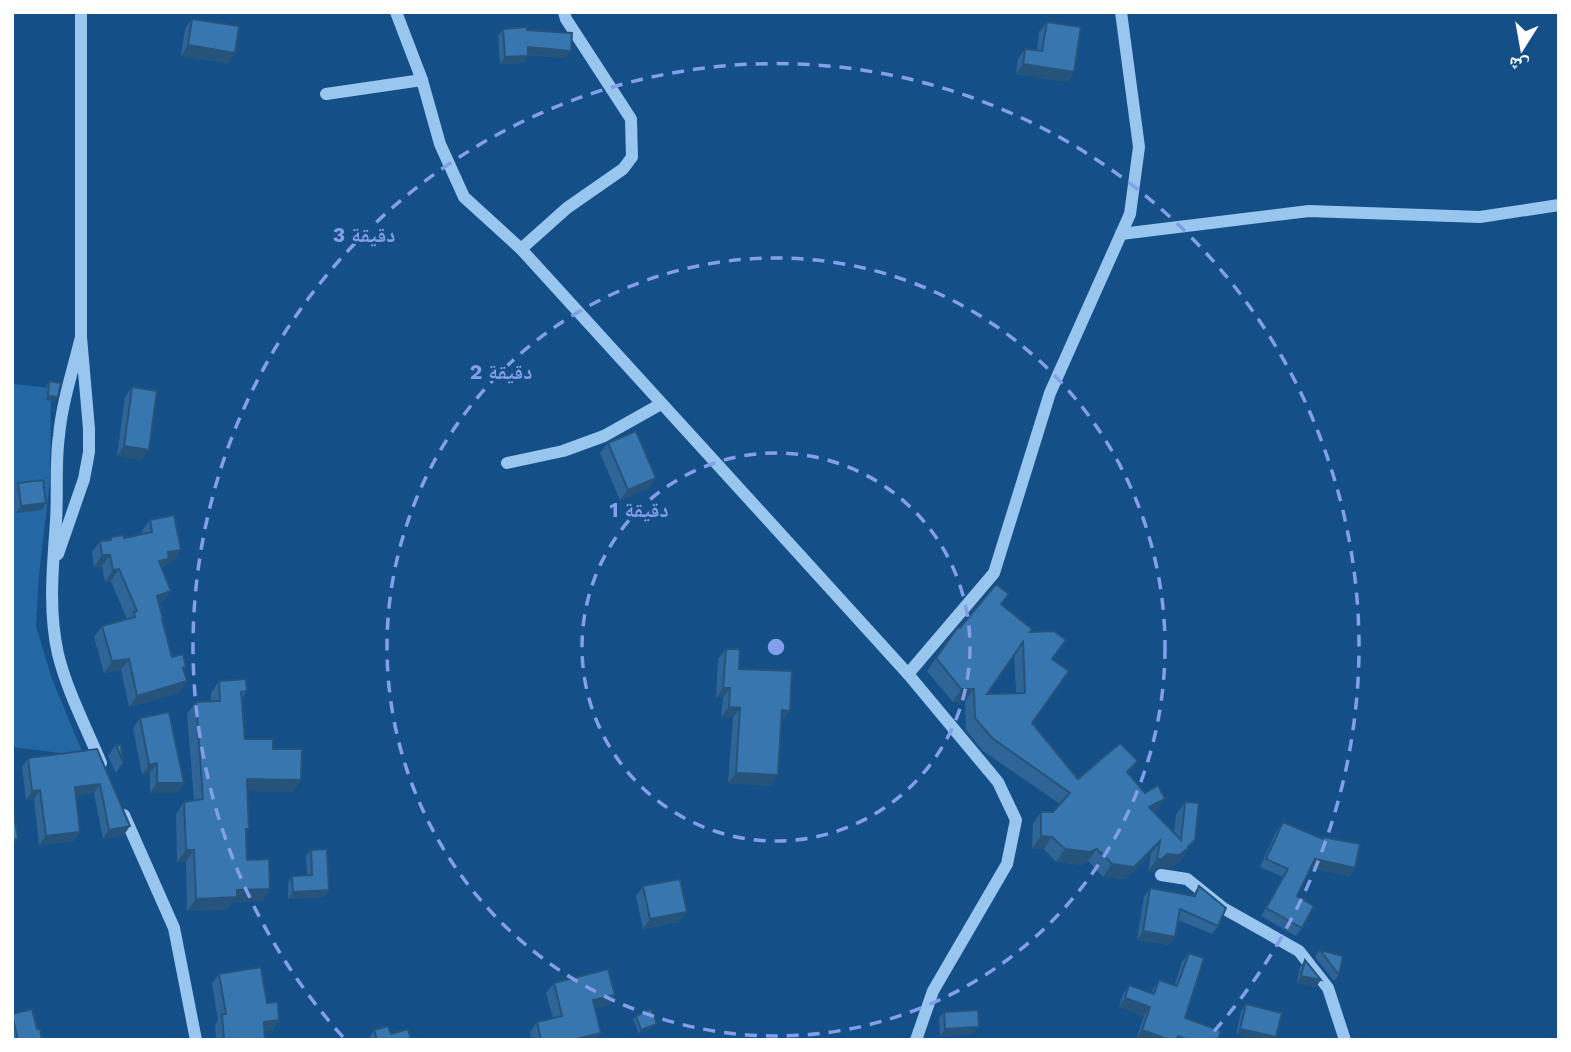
<svg xmlns="http://www.w3.org/2000/svg" width="1571" height="1052" font-family="'Work Sans','Noto Naskh Arabic',sans-serif">
	<style>
		.green { fill: #2367a5 }
		.lines { fill: none; stroke-linecap: round; stroke-linejoin: round }
		.minor { stroke: #99c6ef; stroke-width: 12 }
		.wall { fill: #2f6596; fill-rule: evenodd }
		.shaded-wall { fill: #26537a }
		.building { fill: #3776af; stroke: #26537a; stroke-width: 2; fill-rule: evenodd }
		.ring { fill: none; stroke: #839eea; stroke-width: 3.5; stroke-dasharray: 12 9 }
		.centre { fill: #839eea; stroke: #144f87; stroke-width: 3.5 }
		.ring-label { font-size: 21px; text-anchor: middle; font-weight: bold; fill: #839eea; stroke: #144f87; stroke-width: 6; stroke-linejoin: round; paint-order: stroke }
	</style>
	<rect width="100%" height="100%" fill="#144f87"/>
	<!-- green -->
	<polygon class="green" points="12,384 51,388 50,481 39,574 36,626 52,679 84,756 12,747"/>
	<g class="lines">
		<!-- minor -->
		<g class="minor">
			<polyline points="396,12 422,80 440,144 464,197 521,249 768,520 908,674 998,782 1016,820 1007,864 933,991 916,1040"/>
			<polyline points="326,94 422,80"/>
			<polyline points="1121,234 1309,211 1480,217 1559,205"/>
			<polyline points="521,249 567,208 623,169 632,157 631,119 566,19 564,12"/>
			<path d="M 81,337 C 73,370 62,402 59,436 C 55,464 58,493 56,521 C 53,565 48,610 58,654 C 67,691 86,727 101,763"/>
			<polyline points="507,463 563,451 604,436 661,404"/>
			<polyline points="58,554 84,479 89,452 89,429 81,337 81,12"/>
			<polyline points="908,674 994,573 1050,393 1130,214 1139,147 1121,12"/>
			<polyline points="124,815 174,928 196,1040"/>
			<polyline points="1161,875 1187,879 1223,908 1299,951 1328,988 1345,1040"/>
		</g>
	</g>
	<!-- wall -->
	<g class="wall">
		<polygon points="192,19 235,53 228,63 181,56 185,29"/>
		<polygon points="1047,22 1074,72 1067,82 1016,74 1018,59 1025,49 1037,50 1039,32"/>
		<polygon points="503,29 527,30 566,58 528,55 524,63 500,64 498,36"/>
		<polygon points="49,381 55,401 45,400 47,385"/>
		<polygon points="132,387 141,460 117,456 125,397"/>
		<polygon points="608,443 656,478 649,488 620,500 600,453"/>
		<polygon points="18,483 46,503 42,510 16,513 13,490"/>
		<polygon points="150,520 173,562 167,563 162,569 163,602 159,604 163,619 162,621 172,657 184,670 179,693 129,707 121,670 104,673 94,637 102,626 127,619 111,581 105,582 102,566 94,567 92,552 100,541 109,540 111,537 124,538 142,534 142,531"/>
		<path d="M 1001,605 L 1030,632 L 1053,659 L 1032,723 L 1078,779 L 1129,774 L 1156,811 L 1154,812 L 1174,833 L 1176,815 L 1185,802 L 1195,840 L 1180,861 L 1171,868 L 1158,867 L 1153,872 L 1148,871 L 1151,854 L 1125,879 L 1103,877 L 1088,861 L 1081,865 L 1056,862 L 1044,849 L 1032,849 L 1033,824 L 1041,812 L 1053,812 L 1060,804 L 983,751 L 966,730 L 965,701 L 953,702 L 927,671 L 958,627 L 960,628 ZM 1014,654 L 1016,693 L 987,694 Z"/>
		<polygon points="726,649 739,669 783,721 781,721 770,786 728,783 733,718 721,717 723,698 716,698 718,659"/>
		<polygon points="219,681 247,691 242,698 245,739 273,749 293,792 247,791 246,833 247,860 270,889 262,901 233,902 228,909 187,911 186,862 177,862 176,814 184,802 194,800 187,714 196,702 211,701 211,693"/>
		<polygon points="140,718 184,783 177,793 150,793 150,773 142,775 133,728"/>
		<polygon points="116,745 123,762 116,773 108,756"/>
		<polygon points="97,749 124,835 103,839 94,793 76,795 74,841 39,845 34,799 26,800 22,767 28,758"/>
		<polygon points="1283,822 1322,839 1323,837 1355,868 1349,876 1311,868 1297,896 1302,928 1296,936 1261,916 1283,877 1260,867 1277,830"/>
		<polygon points="311,850 329,890 324,897 288,899 288,883 292,876 307,875 306,856"/>
		<polygon points="643,886 687,912 679,922 643,929 636,896"/>
		<polygon points="1199,886 1218,926 1212,934 1178,920 1169,945 1137,940 1144,897 1150,888 1193,895"/>
		<polygon points="1320,950 1339,975 1334,981 1315,957"/>
		<polygon points="1189,953 1204,958 1136,1039 1144,1016 1119,1007 1123,994 1129,985 1152,993 1153,989 1159,980 1174,986 1182,962"/>
		<polygon points="1305,960 1316,987 1297,983 1300,967"/>
		<polygon points="219,974 267,1003 279,1020 272,1031 265,1031 265,1040 216,1040 215,1025 218,1020 212,984"/>
		<polygon points="554,983 615,995 608,1005 595,1008 601,1033 596,1040 531,1040 530,1032 537,1022 553,1018 546,993"/>
		<polygon points="1246,1004 1282,1013 1236,1035 1241,1011"/>
		<polygon points="944,1012 974,1034 940,1036 939,1018"/>
		<polygon points="12,1014 37,1029 42,1040 12,1040"/>
		<polygon points="636,1016 657,1024 654,1027 639,1033 633,1019"/>
		<polygon points="374,1030 391,1034 411,1040 368,1040"/>
	</g>
	<!-- shaded-wall -->
	<g class="shaded-wall">
		<polygon points="188,45 235,53 228,63 181,56"/>
		<polygon points="528,47 571,51 566,58 523,54"/>
		<polygon points="528,56 524,63 500,64 505,57"/>
		<polygon points="1023,64 1074,72 1067,82 1016,74"/>
		<polygon points="48,396 58,397 55,401 45,400"/>
		<polygon points="124,446 149,450 141,460 117,456"/>
		<polygon points="656,478 649,488 620,500 628,490"/>
		<polygon points="46,503 42,510 16,513 21,506"/>
		<polygon points="181,550 173,562 167,563 161,570 159,561 168,552"/>
		<polygon points="102,555 110,555 102,566 94,567"/>
		<polygon points="119,569 111,581 105,582 113,570"/>
		<polygon points="171,591 163,602 149,608 157,596"/>
		<polygon points="129,659 121,670 104,673 112,661"/>
		<polygon points="187,681 179,693 129,707 137,696"/>
		<polygon points="723,688 730,688 723,698 716,698"/>
		<polygon points="961,689 974,689 965,701 953,702"/>
		<polygon points="729,707 740,708 733,718 721,717"/>
		<polygon points="782,710 790,711 783,721 775,720"/>
		<polygon points="1138,761 1129,773 1118,784 1127,772"/>
		<polygon points="157,763 150,773 142,775 149,765"/>
		<polygon points="736,773 778,775 770,786 728,783"/>
		<polygon points="247,779 301,780 293,792 238,791"/>
		<polygon points="157,783 184,783 177,793 150,793"/>
		<polygon points="100,784 94,793 68,796 75,787"/>
		<polygon points="40,790 34,799 26,800 32,791"/>
		<polygon points="1165,799 1156,811 1140,819 1149,807"/>
		<polygon points="130,826 124,835 103,839 109,830"/>
		<polygon points="80,832 74,841 39,845 46,836"/>
		<polygon points="1041,836 1052,837 1044,849 1032,849"/>
		<polygon points="18,839 12,847 12,840"/>
		<polygon points="1195,840 1180,861 1171,868 1158,867 1153,872 1148,871 1157,859 1188,847"/>
		<polygon points="1160,841 1151,854 1125,879 1103,877 1112,864"/>
		<polygon points="1065,849 1097,849 1088,861 1081,865 1056,862"/>
		<polygon points="186,850 194,850 186,862 177,862"/>
		<polygon points="1315,859 1355,868 1349,876 1309,868"/>
		<polygon points="270,889 262,901 233,902 228,909 187,911 196,899 237,890"/>
		<polygon points="329,890 324,897 288,899 293,892"/>
		<polygon points="687,912 679,922 643,929 650,919"/>
		<polygon points="1143,931 1175,937 1169,945 1137,940"/>
		<polygon points="1301,976 1321,980 1316,987 1297,983"/>
		<polygon points="615,995 608,1005 586,1011 593,1000"/>
		<polygon points="1125,998 1150,1007 1144,1016 1119,1007"/>
		<polygon points="279,1020 272,1031 256,1032 264,1022"/>
		<polygon points="657,1024 654,1027 639,1033 641,1030"/>
		<polygon points="979,1027 974,1034 940,1036 945,1029"/>
		<polygon points="1240,1029 1276,1037 1274,1040 1253,1040 1236,1035"/>
		<polygon points="1142,1030 1170,1040 1139,1040 1136,1039"/>
		<polygon points="601,1033 596,1040 573,1040"/>
		<polygon points="1178,1036 1189,1040 1176,1040"/>
	</g>
	<!-- building -->
	<g class="building">
		<polygon points="192,19 239,26 235,53 188,45"/>
		<polygon points="1047,22 1081,27 1074,72 1023,64 1025,49 1042,51"/>
		<polygon points="527,27 527,30 572,33 571,51 528,47 528,56 505,57 503,29"/>
		<polygon points="49,381 61,383 58,397 48,396"/>
		<polygon points="132,387 157,391 149,450 124,446"/>
		<polygon points="636,431 656,478 628,490 608,443"/>
		<polygon points="43,480 46,503 21,506 18,483"/>
		<polygon points="174,515 181,550 168,552 169,559 159,561 171,591 157,596 163,619 162,619 172,657 183,654 186,667 183,668 187,681 137,696 129,659 112,661 102,626 135,617 134,612 137,611 119,569 113,570 110,555 102,555 100,541 111,540 111,537 123,535 124,538 152,532 150,520"/>
		<path d="M 996,584 L 1009,594 L 1001,604 L 1032,629 L 1030,632 L 1054,631 L 1066,640 L 1052,659 L 1069,671 L 1032,723 L 1078,779 L 1120,743 L 1138,761 L 1127,772 L 1145,793 L 1158,785 L 1165,799 L 1149,807 L 1181,840 L 1185,802 L 1199,803 L 1195,840 L 1188,847 L 1189,848 L 1179,855 L 1167,854 L 1162,859 L 1157,859 L 1160,841 L 1134,867 L 1112,864 L 1097,849 L 1090,852 L 1065,849 L 1052,837 L 1041,836 L 1041,812 L 1053,812 L 1070,793 L 992,738 L 975,718 L 974,689 L 961,689 L 936,658 L 958,627 L 960,628 ZM 1023,642 L 1025,693 L 987,694 Z"/>
		<polygon points="726,649 740,649 739,669 792,671 790,711 782,710 778,775 736,773 740,708 729,707 730,688 723,688"/>
		<polygon points="246,679 247,691 241,692 245,739 273,739 273,749 302,749 301,780 247,779 249,829 246,829 247,860 269,859 270,889 237,890 237,897 196,899 194,850 186,850 184,802 203,799 196,702 220,701 219,681"/>
		<polygon points="169,712 184,783 157,783 157,763 149,765 140,718"/>
		<polygon points="116,745 121,745 123,762"/>
		<polygon points="97,749 130,826 109,830 100,784 75,787 80,832 46,836 40,790 32,791 28,758"/>
		<polygon points="12,800 18,839 12,840"/>
		<polygon points="1283,822 1323,839 1323,837 1360,844 1355,868 1315,859 1297,896 1314,906 1302,928 1266,908 1288,869 1266,859"/>
		<polygon points="327,849 329,890 293,892 292,876 312,875 311,850"/>
		<polygon points="680,879 687,912 650,919 643,886"/>
		<polygon points="1199,886 1226,908 1218,926 1180,909 1175,937 1143,931 1150,888 1195,896"/>
		<polygon points="1320,950 1343,956 1339,975"/>
		<polygon points="1189,953 1204,958 1185,1018 1221,1031 1218,1040 1189,1040 1178,1036 1177,1040 1170,1040 1142,1030 1150,1007 1125,998 1129,985 1154,994 1159,980 1177,986"/>
		<polygon points="1305,960 1321,980 1301,976"/>
		<polygon points="261,967 267,1003 278,1002 279,1020 264,1022 265,1040 224,1040 222,1014 226,1014 219,974"/>
		<polygon points="608,969 615,995 593,1000 601,1033 573,1040 541,1040 537,1022 562,1016 554,983"/>
		<polygon points="1246,1004 1282,1013 1276,1037 1240,1029"/>
		<polygon points="32,1009 37,1029 40,1029 42,1040 18,1040 12,1014"/>
		<polygon points="651,1009 657,1024 641,1030 636,1016"/>
		<polygon points="978,1010 979,1027 945,1029 944,1012"/>
		<polygon points="388,1026 391,1034 408,1029 411,1040 377,1040 374,1030"/>
	</g>
	<!-- distance rings -->
	<g class="ring">
		<circle cx="776" cy="647" r="194"/>
		<circle cx="776" cy="647" r="389"/>
		<path d="M343 1037A583 583 0 1 1 1209 1037"/>
	</g>
	<circle cx="776" cy="647" r="10" class="centre"/>
	<g class="ring-label">
		<text x="364" y="242">3 دقيقة</text>
		<text x="501" y="379">2 دقيقة</text>
		<text x="639" y="517">1 دقيقة</text>
	</g>
	<!-- border -->
	<rect width="1571" height="1052" fill="none" stroke="#ffffff" stroke-width="28"/>
	<!-- north arrow -->
	<g transform="translate(1522 49) rotate(191)" stroke="#144f87" stroke-width="5" paint-order="stroke">
	<path d="M0-5L12 26L0 18L-12 26Z" fill="#ffffff"/>
	<text y="-10" font-size="19" font-weight="bold" text-anchor="middle" fill="#ffffff">ش</text>
	</g>
</svg>
